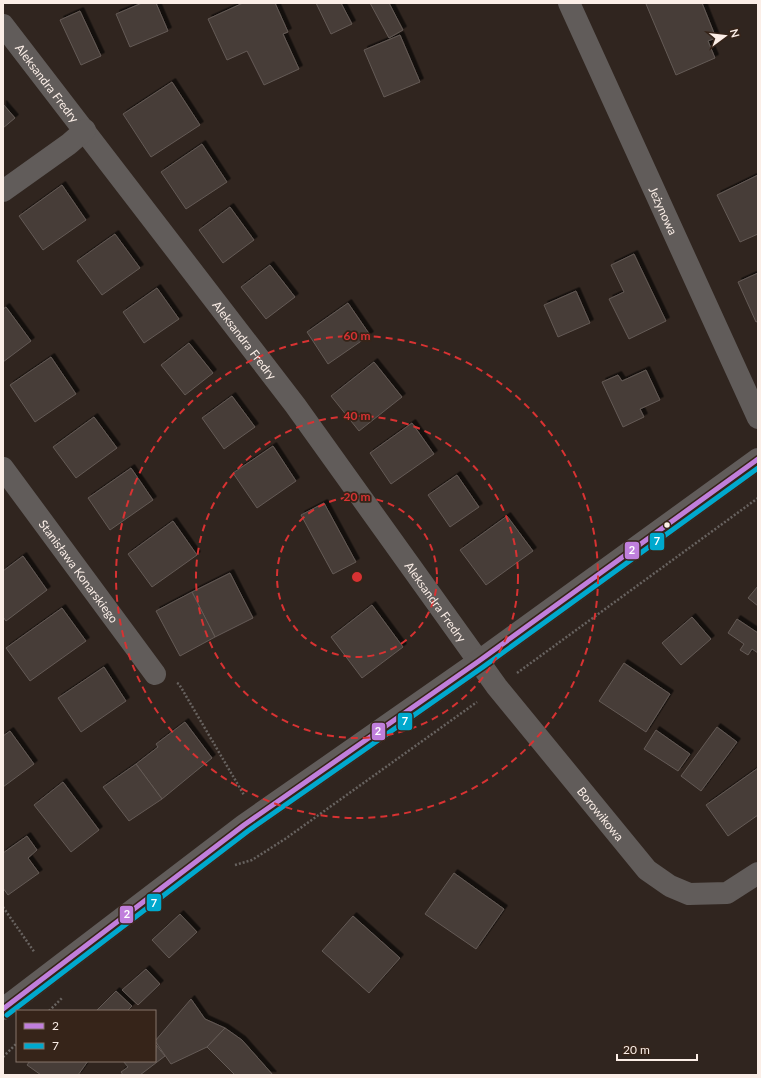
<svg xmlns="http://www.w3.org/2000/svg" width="761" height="1078" font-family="Lato,sans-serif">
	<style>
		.building { fill: #473e39; stroke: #645a55; filter: url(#shadow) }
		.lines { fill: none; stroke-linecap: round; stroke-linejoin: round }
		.path { stroke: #686360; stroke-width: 2.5; stroke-dasharray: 2 2; stroke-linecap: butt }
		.minor { stroke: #615c5a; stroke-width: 22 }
		.bus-1-casing { stroke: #362419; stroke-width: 8 }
		.bus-2-casing { stroke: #362419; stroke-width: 8 }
		.bus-1 { stroke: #c07fdc; stroke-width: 5 }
		.bus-2 { stroke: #00a9ce; stroke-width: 5 }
		.ring { fill: none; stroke: #d83232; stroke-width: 2; stroke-dasharray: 7 5 }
		.bus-dot { fill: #fbeee7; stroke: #362419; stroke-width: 1.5 }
		.labels { text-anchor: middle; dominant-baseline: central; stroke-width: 3.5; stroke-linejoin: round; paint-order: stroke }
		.street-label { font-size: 12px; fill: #fbeee7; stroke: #362419 }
		.centre { fill: #d83232; stroke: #362419; stroke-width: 2 }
		.ring-label { font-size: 12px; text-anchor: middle; font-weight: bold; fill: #d83232; stroke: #362419; stroke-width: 3.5; stroke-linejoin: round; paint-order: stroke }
		.line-badge { stroke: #362419; stroke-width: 1.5 }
		.badge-label { font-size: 11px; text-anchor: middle; font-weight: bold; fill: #fff }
	</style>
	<defs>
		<filter id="shadow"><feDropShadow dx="3.5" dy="-3.5" stdDeviation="0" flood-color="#0009"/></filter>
	</defs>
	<rect width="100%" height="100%" fill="#30251f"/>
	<!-- building -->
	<g class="building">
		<polygon points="142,3 156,3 168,31 130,47 116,14"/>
		<polygon points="243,3 275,3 288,32 283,34 299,69 264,85 247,51 227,60 208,19"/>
		<polygon points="316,3 341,3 352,24 331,34"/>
		<polygon points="370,3 389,3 403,30 389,38"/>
		<polygon points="649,3 702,3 716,38 708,41 715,58 676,75 646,4"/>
		<polygon points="80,11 101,56 81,65 60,20"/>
		<polygon points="400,35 420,82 384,97 364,50"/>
		<polygon points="172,82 200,125 151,157 123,114"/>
		<polygon points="3,104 15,118 3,128"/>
		<polygon points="202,144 227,182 186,209 161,172"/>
		<polygon points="758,175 758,234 740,242 717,195"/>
		<polygon points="62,185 86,220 43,250 19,216"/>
		<polygon points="230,207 254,240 223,263 199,230"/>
		<polygon points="115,234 140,268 102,295 77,261"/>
		<polygon points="634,254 666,321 629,339 609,299 624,292 611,265"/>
		<polygon points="270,265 295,297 266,319 241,287"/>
		<polygon points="758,273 758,321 756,322 738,282"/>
		<polygon points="157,288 179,319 144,343 123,312"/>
		<polygon points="576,291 590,323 558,337 544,305"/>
		<polygon points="348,303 370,335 328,364 307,332"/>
		<polygon points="6,307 31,341 3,362 3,309"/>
		<polygon points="189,343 213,373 185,395 161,365"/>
		<polygon points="51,357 76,394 35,422 10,385"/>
		<polygon points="374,362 402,397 359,431 331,396"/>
		<polygon points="646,370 660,400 640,409 644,417 623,427 602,382 618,375 622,381"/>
		<polygon points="232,396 255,427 224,449 202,418"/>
		<polygon points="94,417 117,448 76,478 53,447"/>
		<polygon points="412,423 434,454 391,484 370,453"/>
		<polygon points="273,446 296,481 257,508 233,473"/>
		<polygon points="131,468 153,500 110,530 88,498"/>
		<polygon points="457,475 479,507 450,527 428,495"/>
		<polygon points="324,503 356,562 333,574 301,515"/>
		<polygon points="507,516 533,551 486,585 460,550"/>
		<polygon points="173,521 197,555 152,587 128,554"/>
		<polygon points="23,556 47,590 6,621 3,617 3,571"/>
		<polygon points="230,573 253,618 215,637 192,592"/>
		<polygon points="758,586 758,606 748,598"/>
		<polygon points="192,592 215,637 180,656 156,611"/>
		<polygon points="372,605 403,647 362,678 331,637"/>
		<polygon points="62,608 86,641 30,681 6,648"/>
		<polygon points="692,617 711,639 681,665 662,643"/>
		<polygon points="737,619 758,633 758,653 752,649 748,655 740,650 744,644 728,633"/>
		<polygon points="624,663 670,694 646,732 599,701"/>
		<polygon points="104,667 126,701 81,732 58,698"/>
		<polygon points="185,722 212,758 162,799 136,764 158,747 156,744"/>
		<polygon points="717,727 737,742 701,791 681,776"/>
		<polygon points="656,730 690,754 678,771 644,749"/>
		<polygon points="10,731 34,764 3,787 3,736"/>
		<polygon points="136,764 162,799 129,821 103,787"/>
		<polygon points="758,768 758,815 728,836 706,805"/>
		<polygon points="63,782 99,830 71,852 34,805"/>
		<polygon points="27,836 37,850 28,858 39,873 8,895 3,888 3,853"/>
		<polygon points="454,873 504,909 476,949 425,914"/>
		<polygon points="180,914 197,932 169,958 152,940"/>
		<polygon points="353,916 400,958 369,993 322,951"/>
		<polygon points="146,969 160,984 138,1005 122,990"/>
		<polygon points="116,991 132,1006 127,1011 96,1011"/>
		<polygon points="191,999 205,1019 225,1028 207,1047 171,1064 155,1041"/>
		<polygon points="225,1028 242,1040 273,1075 235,1075 207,1047"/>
		<polygon points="156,1045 165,1056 140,1075 123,1075 121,1072 128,1067 123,1061 155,1061"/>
		<polygon points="30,1061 88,1061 78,1075 41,1075 27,1065"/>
	</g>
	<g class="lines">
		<!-- path -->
		<g class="path">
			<polyline points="517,673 758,498"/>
			<polyline points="177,683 179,684 244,795"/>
			<polyline points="235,865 252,860 285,839 477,702"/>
			<polyline points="3,907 35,953"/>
			<polyline points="49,1011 63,997"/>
			<polyline points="3,1057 17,1043"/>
		</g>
		<!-- minor -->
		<g class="minor">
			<path id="s1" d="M 569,3 L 758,418"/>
			<path id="s2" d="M 3,25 L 295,405 L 497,687 L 647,870 L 670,886 L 689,894 L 727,893 L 758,873"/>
			<polyline points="3,191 69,144 85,130"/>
			<path id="s3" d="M 3,468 L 155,674"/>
			<polyline points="3,1009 244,825 479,661 758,459"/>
		</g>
		<defs>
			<polyline id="bus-1" points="3,1009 244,825 479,661 758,459"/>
			<polyline id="bus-2" points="7,1015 248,831 483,667 758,468"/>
		</defs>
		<!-- bus-1 casing -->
		<use href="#bus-1" class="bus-1-casing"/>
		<!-- bus-2 casing -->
		<use href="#bus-2" class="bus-2-casing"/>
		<!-- bus-1 -->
		<use href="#bus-1" class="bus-1"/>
		<!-- bus-2 -->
		<use href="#bus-2" class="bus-2"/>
	</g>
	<!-- distance rings -->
	<g class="ring">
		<circle cx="357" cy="577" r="80"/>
		<circle cx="357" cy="577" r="161"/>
		<circle cx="357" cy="577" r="241"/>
	</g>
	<!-- markers -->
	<circle class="bus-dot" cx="667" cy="525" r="3.5"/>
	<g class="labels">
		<!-- street labels -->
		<g class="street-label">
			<text stroke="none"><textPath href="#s2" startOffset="73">Aleksandra Fredry</textPath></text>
			<text stroke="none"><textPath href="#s1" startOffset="228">Jeżynowa</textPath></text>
			<text stroke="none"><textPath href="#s2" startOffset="397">Aleksandra Fredry</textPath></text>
			<text stroke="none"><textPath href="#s3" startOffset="128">Stanisława Konarskiego</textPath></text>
			<text stroke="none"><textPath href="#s2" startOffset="721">Aleksandra Fredry</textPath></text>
			<text stroke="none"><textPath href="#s2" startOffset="990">Borowikowa</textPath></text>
		</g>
	</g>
	<circle cx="357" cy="577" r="6" class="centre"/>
	<g class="ring-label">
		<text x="357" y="340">60 m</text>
		<text x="357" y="420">40 m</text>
		<text x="357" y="501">20 m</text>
	</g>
	<g class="line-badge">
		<rect x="649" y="532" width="16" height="19" rx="4" fill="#00a9ce"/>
		<rect x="624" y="541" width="16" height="19" rx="4" fill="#c07fdc"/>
		<rect x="397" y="712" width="16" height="19" rx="4" fill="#00a9ce"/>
		<rect x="371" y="722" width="15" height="19" rx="4" fill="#c07fdc"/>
		<rect x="146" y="893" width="16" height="19" rx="4" fill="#00a9ce"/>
		<rect x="119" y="905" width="15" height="19" rx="4" fill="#c07fdc"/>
	</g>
	<g class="badge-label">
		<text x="657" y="545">7</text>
		<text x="632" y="554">2</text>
		<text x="405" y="725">7</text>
		<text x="378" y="735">2</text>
		<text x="154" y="907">7</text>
		<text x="127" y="918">2</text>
	</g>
	<!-- border -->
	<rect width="761" height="1078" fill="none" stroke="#fbeee7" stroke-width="8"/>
	<!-- legend -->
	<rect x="16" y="1010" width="140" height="52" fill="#362419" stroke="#85756b"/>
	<rect x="24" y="1023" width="20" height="6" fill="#c07fdc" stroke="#85756b"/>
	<text x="52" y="1030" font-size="12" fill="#fbeee7">2</text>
	<rect x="24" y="1043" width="20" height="6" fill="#00a9ce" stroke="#85756b"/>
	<text x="52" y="1050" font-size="12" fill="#fbeee7">7</text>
	<!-- north arrow -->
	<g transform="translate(725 36) rotate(75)" stroke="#362419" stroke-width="3" paint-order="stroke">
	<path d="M0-3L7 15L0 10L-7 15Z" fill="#fbeee7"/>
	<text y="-6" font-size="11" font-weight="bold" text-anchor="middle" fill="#fbeee7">N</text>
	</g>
	<!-- scale -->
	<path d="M617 1054v6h80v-6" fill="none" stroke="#fbeee7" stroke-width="2"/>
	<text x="623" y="1054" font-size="12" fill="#fbeee7" stroke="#362419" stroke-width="3" paint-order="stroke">20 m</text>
</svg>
